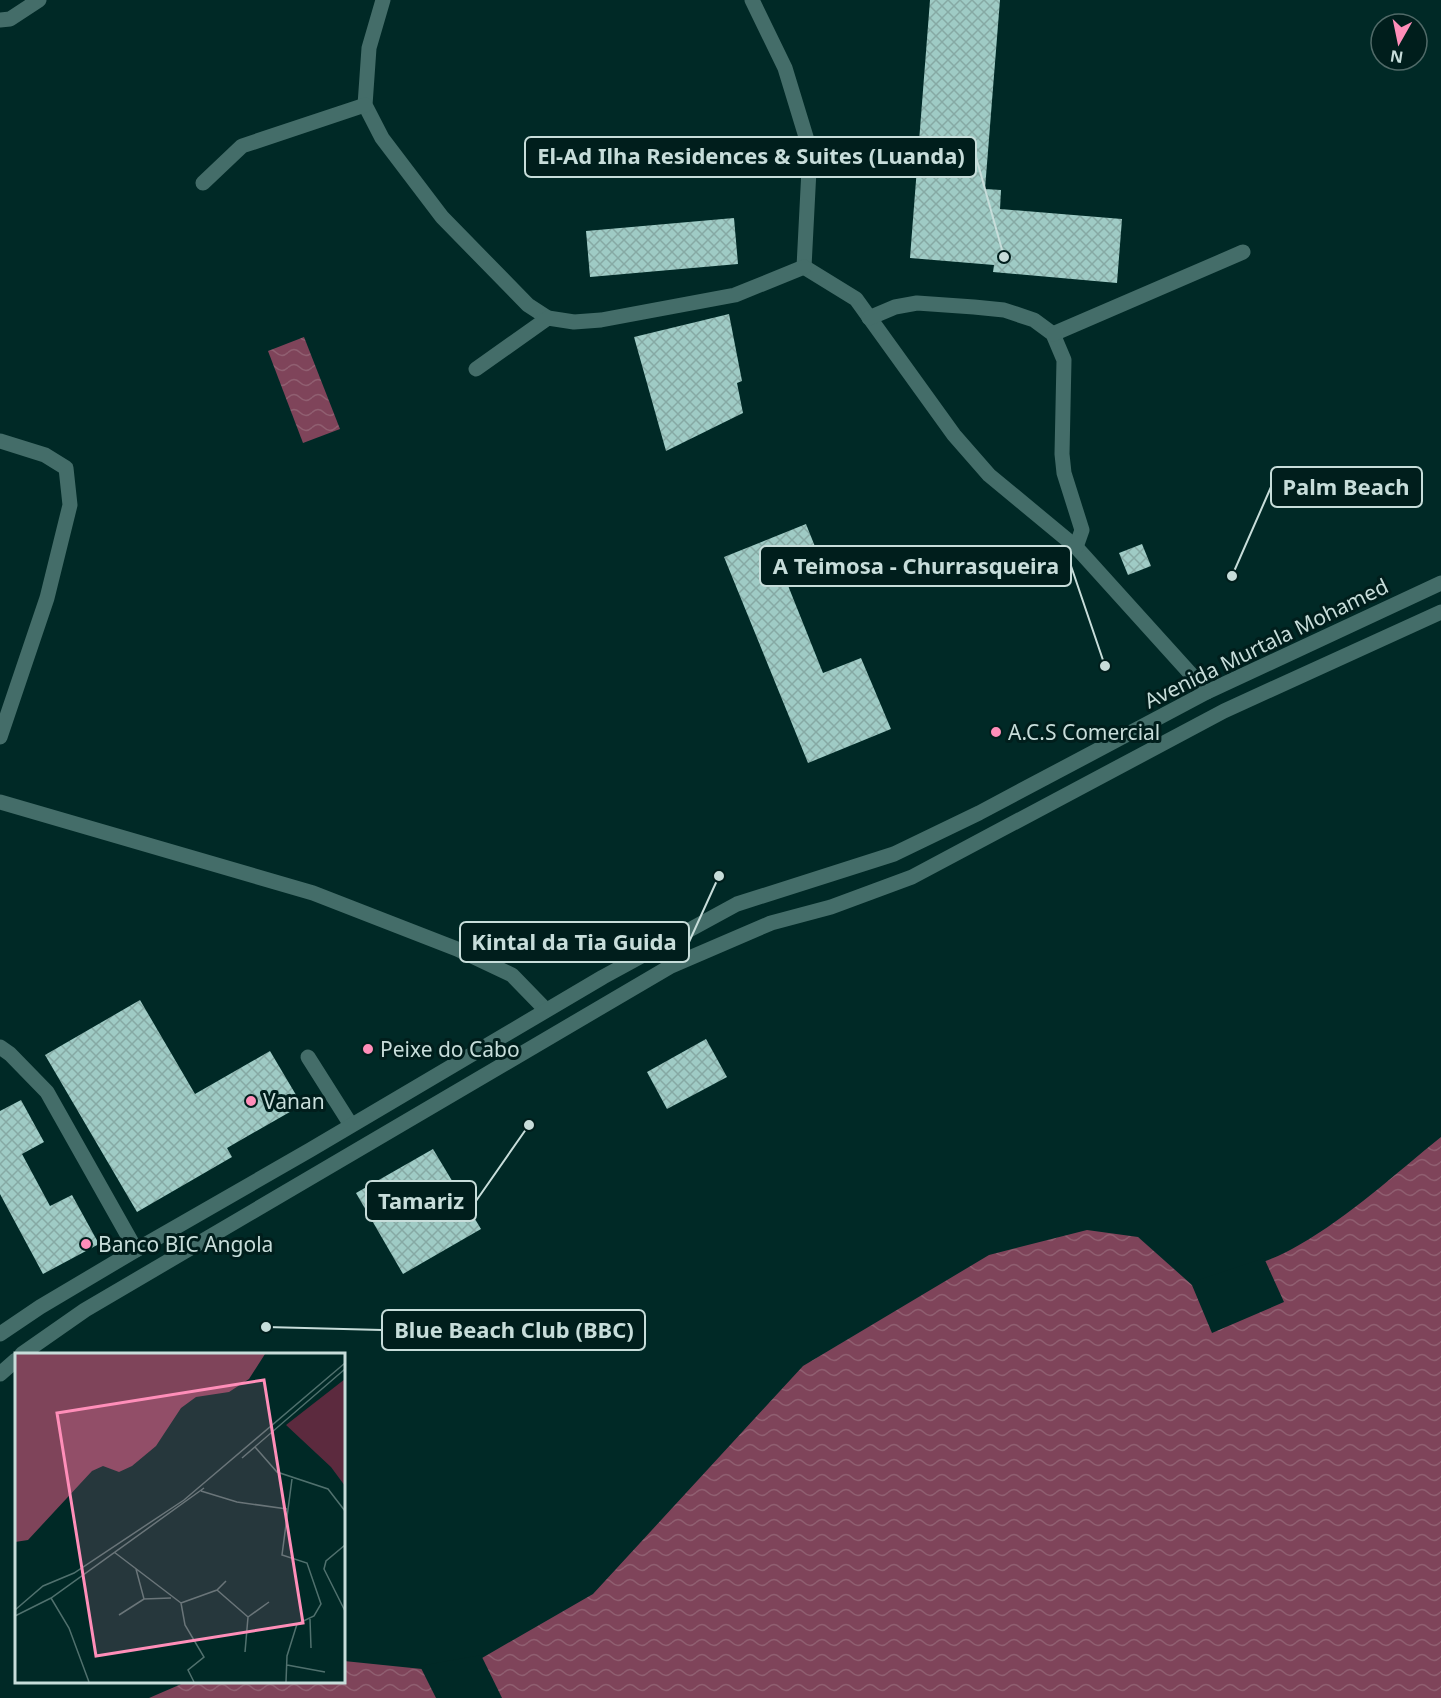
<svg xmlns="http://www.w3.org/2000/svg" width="1441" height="1698" font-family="'Noto Sans',sans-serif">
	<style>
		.water { fill: url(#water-waves) }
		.pier { fill: #002926 }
		.building { fill: url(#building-cross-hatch) }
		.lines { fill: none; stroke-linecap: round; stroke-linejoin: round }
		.service { stroke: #446d69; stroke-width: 15 }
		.minor { stroke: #446d69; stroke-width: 15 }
		.tertiary { stroke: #446d69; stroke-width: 15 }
		.poi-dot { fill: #ff8eb9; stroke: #001e1c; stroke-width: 2 }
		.labels { text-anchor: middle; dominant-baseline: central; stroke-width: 6; stroke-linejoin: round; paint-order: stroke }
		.street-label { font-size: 21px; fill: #c7ddda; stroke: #001e1c }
		.poi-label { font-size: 21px; fill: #c7ddda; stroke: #001e1c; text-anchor: start }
		.inset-road { fill: none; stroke: #50716e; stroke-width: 1.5 }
		.view { fill: #ff8eb9; fill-opacity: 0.15; stroke: #ff8eb9; stroke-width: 3 }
		.inset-edge { fill: none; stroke: #c7ddda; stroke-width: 3 }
		.leader { fill: none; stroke: #c7ddda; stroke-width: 2 }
		.callout-dot { fill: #c7ddda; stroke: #001e1c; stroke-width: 2 }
		.callout { fill: #001e1c; stroke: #c7ddda; stroke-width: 2 }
		.callout-label { font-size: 22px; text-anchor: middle; font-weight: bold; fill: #c7ddda }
	</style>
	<defs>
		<pattern id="water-waves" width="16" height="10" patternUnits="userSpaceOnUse" patternTransform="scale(1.5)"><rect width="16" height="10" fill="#7f445a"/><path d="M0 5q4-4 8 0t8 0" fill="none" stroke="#905f71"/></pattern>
		<pattern id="building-cross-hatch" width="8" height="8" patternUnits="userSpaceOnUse" patternTransform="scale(1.5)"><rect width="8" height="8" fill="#9fcbc5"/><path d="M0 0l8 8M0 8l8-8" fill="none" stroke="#86a9a4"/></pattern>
	</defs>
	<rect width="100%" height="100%" fill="#002926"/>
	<!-- water -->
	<g class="water">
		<polygon points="304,337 340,429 303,443 268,351"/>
		<path d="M 1441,1137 L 1441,1698 L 149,1698 L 186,1682 L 344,1682 L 344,1661 L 422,1669 L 482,1658 L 593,1594 L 803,1366 L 989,1255 L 1087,1230 L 1138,1237 L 1192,1285 C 1227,1273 1266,1265 1299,1245 C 1350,1216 1395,1174 1441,1137 Z"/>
	</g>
	<!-- pier -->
	<g class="pier">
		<polygon points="1264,1258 1284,1302 1212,1333 1189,1278 1192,1282"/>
		<polygon points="481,1655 502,1698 436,1698 420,1666"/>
	</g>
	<!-- building -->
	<g class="building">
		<polygon points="930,0 1000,0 985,189 1001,190 1000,209 1122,219 1117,283 993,272 994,265 910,258"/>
		<polygon points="734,218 738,264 590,277 586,231"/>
		<polygon points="729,314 742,381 737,383 743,413 666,451 634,337"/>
		<polygon points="806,524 822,564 785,578 823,673 861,658 891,729 808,763 724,557"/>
		<polygon points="1142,544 1151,566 1128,575 1119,553"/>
		<polygon points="140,1000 195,1094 270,1051 302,1105 227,1148 232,1157 137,1212 45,1055"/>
		<polygon points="706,1039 727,1077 667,1109 647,1072"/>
		<polygon points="21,1100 44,1142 22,1154 50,1206 72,1195 99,1244 43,1274 0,1194 0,1111"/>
		<polygon points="433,1149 481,1229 403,1274 356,1193"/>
	</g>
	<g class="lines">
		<!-- service -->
		<polyline class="service" points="308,1057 351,1125"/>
		<!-- minor -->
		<g class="minor">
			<polyline points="383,0 369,48 365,105 382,138 442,217 528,305 548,318"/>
			<polyline points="752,0 785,68 810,150 804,267"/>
			<polyline points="0,20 10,19 39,0"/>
			<polyline points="203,183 242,146 365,105"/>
			<polyline points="804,267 856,299 954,435 989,475 1076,547 1207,692"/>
			<polyline points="869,318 895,307 917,303 974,307 1004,310 1034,320 1053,334 1064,360 1062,454 1064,473 1082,530 1076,547"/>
			<polyline points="1053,334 1243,252"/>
			<polyline points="476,369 548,318 574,322 601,320 735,295 804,267"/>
			<polyline points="0,441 45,455 66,468 70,505 47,598 0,737"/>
			<polyline points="0,802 313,893 457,949 512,975 546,1010"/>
			<polyline points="0,1047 10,1054 47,1092 136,1250"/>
		</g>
		<!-- tertiary -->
		<g class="tertiary">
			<polyline points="0,1334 40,1307 136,1250 310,1150 603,977 737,904 894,854 979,813 1207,692 1441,583"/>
			<polyline points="22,1354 85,1310 671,966 771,923 831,907 912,877 1224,711 1441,612"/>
			<polyline points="0,1374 16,1360"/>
		</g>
	</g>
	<!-- markers -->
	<g class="poi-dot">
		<circle cx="996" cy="732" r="6"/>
		<circle cx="368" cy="1049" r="6"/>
		<circle cx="251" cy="1101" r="6"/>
		<circle cx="86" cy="1244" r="6"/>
	</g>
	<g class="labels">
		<!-- street labels -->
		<g class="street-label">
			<text transform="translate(1266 643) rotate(-26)">Avenida Murtala Mohamed</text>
		</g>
		<!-- poi labels -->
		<g class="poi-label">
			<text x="1008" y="732">A.C.S Comercial</text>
			<text x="380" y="1049">Peixe do Cabo</text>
			<text x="263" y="1101">Vanan</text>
			<text x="98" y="1244">Banco BIC Angola</text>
		</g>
	</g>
	<!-- overview -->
	<g transform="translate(15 1353)">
		<rect width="330" height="330" fill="#002926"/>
		<path d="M 330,26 L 330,133 L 316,114 L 271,72 Z" fill="#5c2a3e"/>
		<path d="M 0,1 L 250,1 L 234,26 L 214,39 L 181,44 L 166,55 L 141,93 L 117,113 L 104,119 L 88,113 L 77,118 L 13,187 L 0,189 Z" fill="#7f445a"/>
		<path class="inset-road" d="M 240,94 L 262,119 L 313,136 L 330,158M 227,105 L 330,16M 186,138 L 222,149 L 272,156M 330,192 L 311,208 L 309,216 L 330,258M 99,199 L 166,250M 121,216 L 129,246 L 156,245M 202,237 L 233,264 L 230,299M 36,245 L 54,275 L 74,329M 166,250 L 170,272 L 189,304 L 173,317 L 179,329M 166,250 L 202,237 L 211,228M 0,257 L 28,233 L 59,220 L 169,147 L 330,10M 104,262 L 129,246M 0,263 L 36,245 L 189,135M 233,264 L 254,249M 295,266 L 296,295M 272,312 L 310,319M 271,329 L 272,303 L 282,271 L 299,263 L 306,251 L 292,210 L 267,202 L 277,126"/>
		<path class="view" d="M 249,27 L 288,270 L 81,303 L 42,60 Z"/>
		<rect width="330" height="330" class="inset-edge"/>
	</g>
	<!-- callouts -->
	<path class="leader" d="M1004 257L976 157M1232 576L1271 487M1105 666L1071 566M719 876L689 942M529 1125L476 1201M266 1327L382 1330"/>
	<g class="callout-dot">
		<circle cx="1004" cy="257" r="6"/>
		<circle cx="1232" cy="576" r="6"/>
		<circle cx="1105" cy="666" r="6"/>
		<circle cx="719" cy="876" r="6"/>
		<circle cx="529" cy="1125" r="6"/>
		<circle cx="266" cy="1327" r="6"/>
	</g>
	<g class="callout">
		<rect x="525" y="137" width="451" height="40" rx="6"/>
		<rect x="1271" y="467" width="151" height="40" rx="6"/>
		<rect x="760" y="546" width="311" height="40" rx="6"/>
		<rect x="460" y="922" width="229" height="40" rx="6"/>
		<rect x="366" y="1181" width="110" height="40" rx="6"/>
		<rect x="382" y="1310" width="263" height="40" rx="6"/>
	</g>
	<g class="callout-label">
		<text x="751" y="164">El-Ad Ilha Residences &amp; Suites (Luanda)</text>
		<text x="1346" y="495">Palm Beach</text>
		<text x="916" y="574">A Teimosa - Churrasqueira</text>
		<text x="574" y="950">Kintal da Tia Guida</text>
		<text x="421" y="1209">Tamariz</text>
		<text x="514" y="1338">Blue Beach Club (BBC)</text>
	</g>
	<!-- north arrow -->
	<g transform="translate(1399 42) rotate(189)"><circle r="28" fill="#001e1c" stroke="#506a68" stroke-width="1.5"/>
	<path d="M0-4.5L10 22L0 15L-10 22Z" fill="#ff8eb9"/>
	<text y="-9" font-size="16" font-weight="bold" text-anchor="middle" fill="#c7ddda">N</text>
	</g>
</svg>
